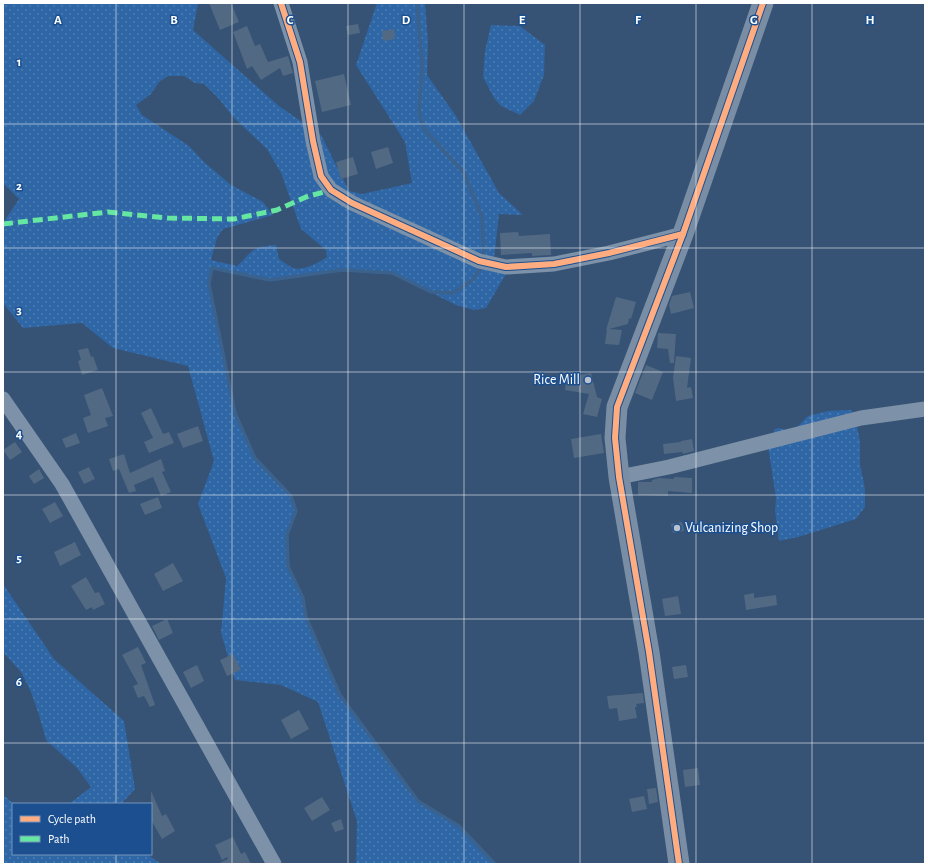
<svg xmlns="http://www.w3.org/2000/svg" width="928" height="867" font-family="'Alegreya Sans',sans-serif">
	<style>
		.grass { fill: url(#grass-dots); fill-rule: evenodd }
		.lines { fill: none; stroke-linecap: round; stroke-linejoin: round }
		.stream { stroke: #3b618d; stroke-width: 3.5 }
		.building { fill: #526984 }
		.street { stroke: #7d92a8; stroke-width: 15 }
		.secondary { stroke: #798da4; stroke-width: 21 }
		.quiet { stroke: #66e7a1; stroke-width: 5; stroke-dasharray: 10 5; stroke-linecap: butt }
		.cycleway-casing { stroke: #1b4f8f; stroke-width: 8 }
		.cycleway { stroke: #ffac80; stroke-width: 6 }
		.grid { fill: none; stroke: #fff; stroke-width: 1; stroke-opacity: 0.55 }
		.poi-dot { fill: #b9c2ce; stroke: #1b4f8f; stroke-width: 1.5 }
		.labels { text-anchor: middle; dominant-baseline: central; stroke-width: 3; stroke-linejoin: round; paint-order: stroke }
		.poi-label { font-size: 14px; fill: #fff; stroke: #1b4f8f; text-anchor: end }
		.grid-label { font-size: 13px; text-anchor: middle; font-weight: bold; fill: #fff; stroke: #1b4f8f; stroke-width: 3; stroke-linejoin: round; paint-order: stroke }
	</style>
	<defs>
		<pattern id="grass-dots" width="8" height="8" patternUnits="userSpaceOnUse"><rect width="8" height="8" fill="#2f66a5"/><path d="M2 2h.1M6 6h.1" fill="none" stroke="#4e7db2" stroke-width="1.8" stroke-linecap="round"/></pattern>
	</defs>
	<rect width="100%" height="100%" fill="#365274"/>
	<!-- grass -->
	<g class="grass">
		<path d="M 3,3 L 198,3 L 193,30 L 279,106 L 321,135 L 349,191 L 362,194 L 412,183 L 405,142 L 356,65 L 377,3 L 425,3 L 428,41 L 427,75 L 456,116 L 499,193 L 523,215 L 499,214 L 493,268 L 506,274 L 486,308 L 474,310 L 456,305 L 392,273 L 342,270 L 270,280 L 212,268 L 209,284 L 235,413 L 255,458 L 291,496 L 296,511 L 287,535 L 288,566 L 303,598 L 306,617 L 340,695 L 418,801 L 459,826 L 495,864 L 356,864 L 357,821 L 318,702 L 281,685 L 235,680 L 221,633 L 226,578 L 198,504 L 214,461 L 188,366 L 113,348 L 82,323 L 23,328 L 3,303 L 3,223 L 19,199 L 3,183 ZM 168,76 L 184,76 L 195,83 L 204,84 L 219,99 L 234,118 L 267,149 L 281,173 L 301,229 L 326,250 L 327,257 C 318,263 304,271 293,268 C 289,266 284,262 279,259 L 276,245 C 267,246 258,246 251,252 C 246,256 242,262 237,266 L 211,260 L 217,238 L 223,229 L 273,215 L 263,202 L 231,185 L 204,162 L 189,146 L 142,115 L 136,105 L 151,94 L 159,82 Z"/>
		<polygon points="491,25 520,26 545,45 544,75 534,101 520,115 501,106 494,98 483,77 485,51"/>
		<polygon points="851,410 855,415 860,442 860,464 865,489 865,507 856,519 798,537 779,541 775,511 776,498 768,446 775,429 779,428 792,432 808,416 828,411"/>
		<polygon points="3,584 54,659 124,721 135,789 121,804 69,804 91,787 77,768 46,740 39,715 31,692 21,672 3,652"/>
		<polygon points="3,795 14,804 13,854 147,854 161,864 3,864"/>
	</g>
	<g class="lines">
		<!-- stream -->
		<g class="stream">
			<polyline points="417,3 422,65 419,112 424,129 464,173 482,217 484,258"/>
			<polyline points="483,265 472,280 453,293 431,292 392,273 342,270 270,280 212,268 209,284 235,413 255,458 291,496 296,511 287,535 288,566 303,598 306,617 340,695 418,801 459,826 495,864"/>
		</g>
	</g>
	<!-- building -->
	<g class="building">
		<polygon points="209,3 231,3 239,22 220,30"/>
		<polygon points="358,24 360,33 348,35 346,26"/>
		<polygon points="247,26 255,46 260,44 268,62 288,56 293,73 283,76 280,68 261,80 252,66 247,69 233,32"/>
		<polygon points="394,29 395,39 383,41 382,31"/>
		<polygon points="344,74 351,105 322,112 315,81"/>
		<polygon points="388,147 393,163 376,169 371,152"/>
		<polygon points="353,157 358,174 341,179 336,162"/>
		<polygon points="518,232 519,236 550,234 551,255 532,256 532,253 501,255 500,233"/>
		<polygon points="690,292 694,308 671,314 669,305 672,296"/>
		<polygon points="616,297 636,302 631,319 629,318 628,324 609,329 622,330 619,345 605,344 607,329 606,330"/>
		<polygon points="658,333 676,334 674,363 670,363 668,349 657,348"/>
		<polygon points="88,348 91,357 93,356 98,370 82,375 78,361 81,360 78,350"/>
		<polygon points="676,356 691,358 687,388 691,387 693,398 676,401 673,378"/>
		<polygon points="646,365 663,372 652,400 635,393"/>
		<polygon points="591,373 597,397 602,399 597,417 583,414 589,394 565,390 567,375 573,376"/>
		<polygon points="102,388 113,416 105,418 108,426 88,433 83,418 91,415 84,395"/>
		<polygon points="151,408 163,434 169,432 174,443 149,453 144,442 153,438 141,413"/>
		<polygon points="198,426 203,441 183,448 177,434"/>
		<polygon points="76,433 80,443 66,448 62,439"/>
		<polygon points="601,434 604,453 574,458 571,439"/>
		<polygon points="692,439 694,451 683,454 682,452 664,454 663,444 681,442 681,441"/>
		<polygon points="15,442 22,452 10,460 3,450"/>
		<polygon points="124,454 130,473 161,459 165,471 162,472 171,492 161,496 153,477 134,485 136,491 129,493 119,469 113,471 109,459"/>
		<polygon points="89,467 95,479 84,484 78,472"/>
		<polygon points="39,469 44,478 34,484 29,476"/>
		<polygon points="674,477 692,478 692,493 668,491 668,496 638,495 638,482 652,482 652,480 659,478 674,479"/>
		<polygon points="158,497 162,508 145,515 140,504"/>
		<polygon points="55,502 63,516 50,523 42,509"/>
		<polygon points="682,522 684,531 673,533 671,524"/>
		<polygon points="75,542 81,555 60,566 54,552"/>
		<polygon points="173,563 183,581 163,591 154,574"/>
		<polygon points="86,577 95,593 99,592 105,604 93,610 92,607 86,610 71,586"/>
		<polygon points="754,593 754,598 776,595 777,605 746,610 744,595"/>
		<polygon points="678,596 681,614 665,616 662,599"/>
		<polygon points="167,619 173,633 159,640 152,626"/>
		<polygon points="138,647 146,663 141,665 155,705 150,707 144,696 138,698 133,686 138,684 122,655"/>
		<polygon points="233,654 241,670 227,676 220,660"/>
		<polygon points="197,665 204,681 191,688 183,672"/>
		<polygon points="686,665 688,677 674,679 672,667"/>
		<polygon points="643,693 644,703 636,704 637,707 635,707 637,718 619,721 617,708 609,709 607,696"/>
		<polygon points="299,710 309,729 291,739 281,720"/>
		<polygon points="698,768 700,785 685,787 683,770"/>
		<polygon points="656,788 658,802 649,804 647,789"/>
		<polygon points="151,791 162,816 166,814 175,831 162,839 151,820"/>
		<polygon points="644,796 647,809 632,812 629,799"/>
		<polygon points="322,797 330,810 312,821 304,808"/>
		<polygon points="341,819 344,829 335,832 331,823"/>
		<polygon points="233,837 241,854 245,852 251,864 218,864 228,859 227,857 222,860 215,845"/>
	</g>
	<g class="lines">
		<!-- street -->
		<g class="street">
			<polyline points="281,3 300,62 313,141 321,176 331,190 352,203 479,261 506,267 554,264 609,253 683,234"/>
			<polyline points="3,399 62,484 274,864"/>
			<polyline points="619,477 669,467 861,418 925,409"/>
		</g>
		<!-- secondary -->
		<polyline class="secondary" points="679,864 649,652 619,477 615,438 617,407 683,234 763,3"/>
		<!-- quiet -->
		<polyline class="quiet" points="3,224 108,212 168,218 234,219 277,210 306,197 331,190"/>
		<defs>
			<g id="cycleway">
				<polyline points="281,3 300,62 313,141 321,176 331,190 352,203 479,261 506,267 554,264 609,253 683,234"/>
				<polyline points="679,864 649,652 619,477 615,438 617,407 683,234 763,3"/>
			</g>
		</defs>
		<!-- cycleway casing -->
		<use href="#cycleway" class="cycleway-casing"/>
		<!-- cycleway -->
		<use href="#cycleway" class="cycleway"/>
	</g>
	<!-- grid -->
	<path class="grid" d="M 116,3 L 116,804M 232,3 L 232,864M 348,3 L 348,864M 464,3 L 464,864M 580,3 L 580,864M 696,3 L 696,864M 812,3 L 812,864M 3,124 L 925,124M 3,248 L 925,248M 3,372 L 925,372M 3,495 L 925,495M 3,619 L 925,619M 3,743 L 925,743M 116,854 L 116,864"/>
	<!-- markers -->
	<g class="poi-dot">
		<circle cx="588" cy="380" r="4"/>
		<circle cx="677" cy="528" r="4"/>
	</g>
	<g class="labels">
		<!-- poi labels -->
		<g class="poi-label">
			<text x="580" y="380">Rice Mill</text>
			<text x="685" y="528" text-anchor="start">Vulcanizing Shop</text>
		</g>
	</g>
	<g class="grid-label">
		<text x="58" y="24">A</text>
		<text x="174" y="24">B</text>
		<text x="290" y="24">C</text>
		<text x="406" y="24">D</text>
		<text x="522" y="24">E</text>
		<text x="638" y="24">F</text>
		<text x="754" y="24">G</text>
		<text x="870" y="24">H</text>
		<text x="19" y="66">1</text>
		<text x="19" y="190">2</text>
		<text x="19" y="314">3</text>
		<text x="19" y="438">4</text>
		<text x="19" y="562">5</text>
		<text x="19" y="686">6</text>
	</g>
	<!-- border -->
	<rect width="928" height="867" fill="none" stroke="#ffffff" stroke-width="8"/>
	<!-- legend -->
	<rect x="12" y="803" width="140" height="52" fill="#1b4f8f" stroke="#7695bc"/>
	<rect x="20" y="816" width="20" height="6" fill="#ffac80" stroke="#7695bc"/>
	<text x="48" y="823" font-size="12" fill="#ffffff">Cycle path</text>
	<rect x="20" y="836" width="20" height="6" fill="#66e7a1" stroke="#7695bc"/>
	<text x="48" y="843" font-size="12" fill="#ffffff">Path</text>
</svg>
